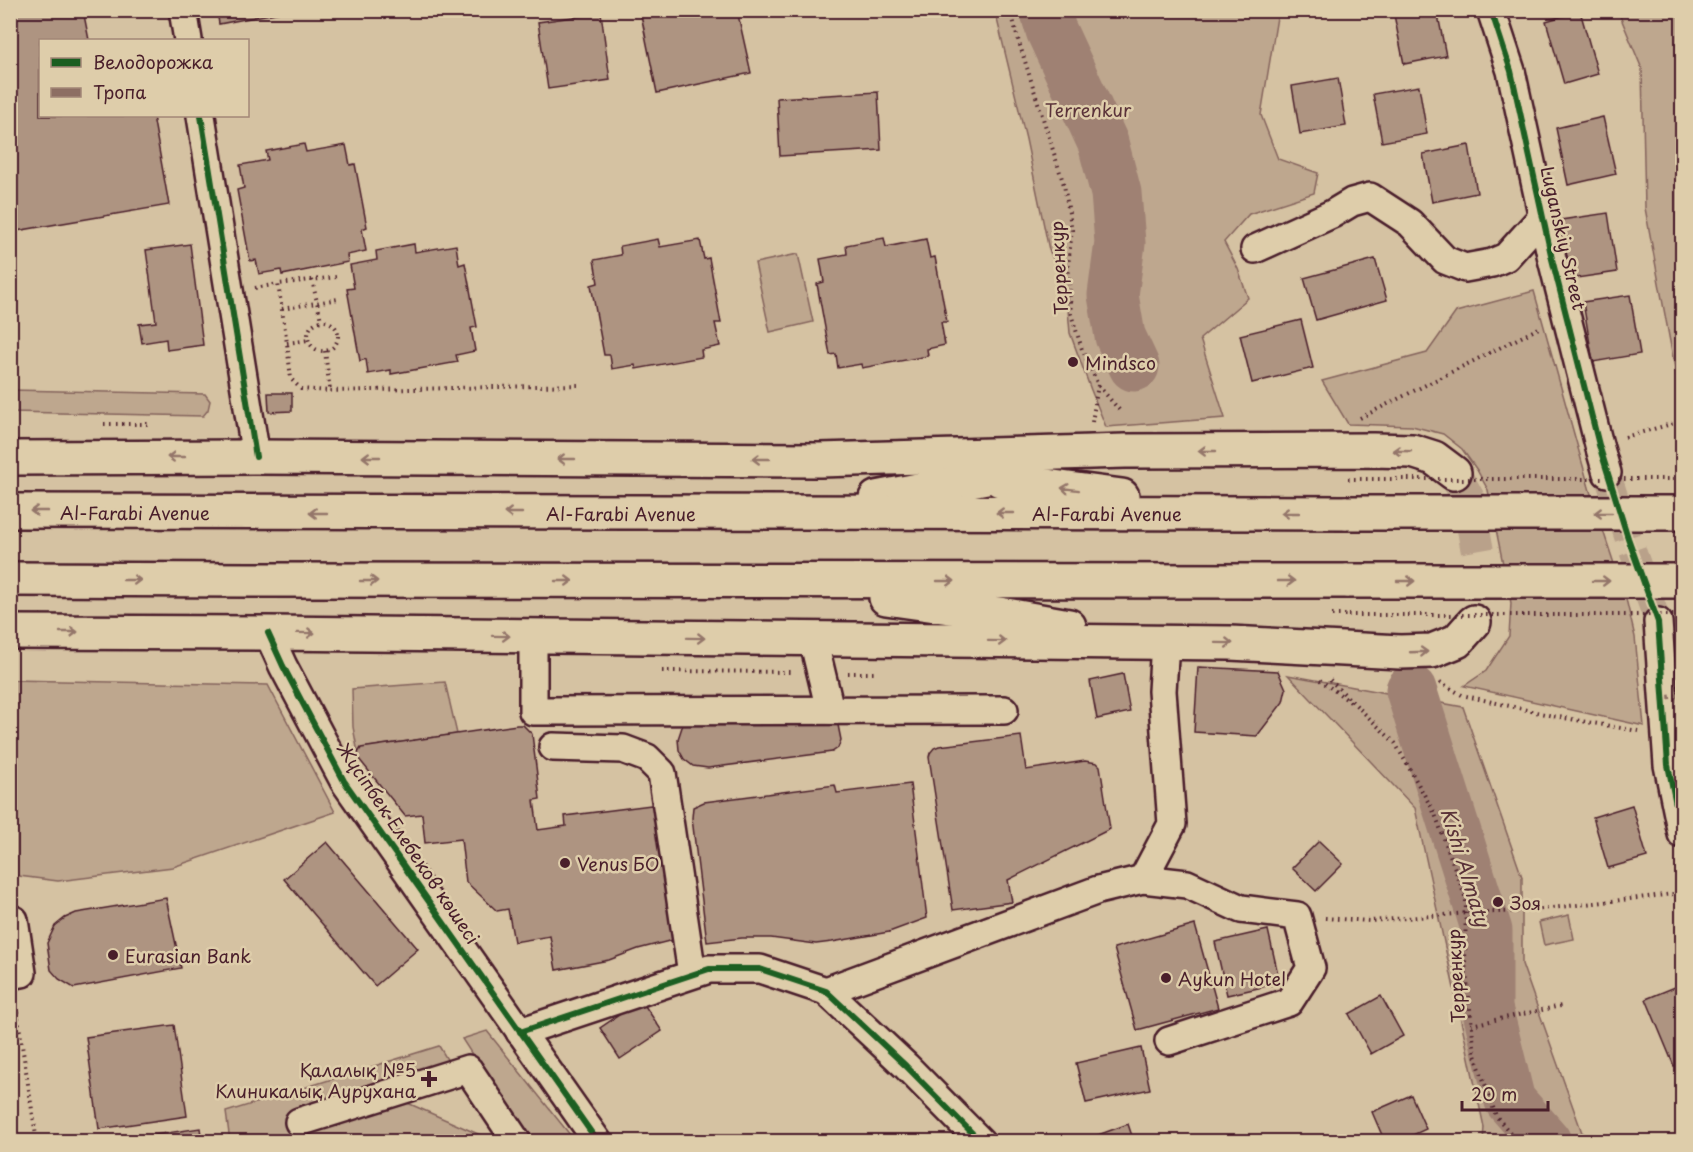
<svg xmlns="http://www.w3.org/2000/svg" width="1693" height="1152" font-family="'Playpen Sans',sans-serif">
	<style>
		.green { fill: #bea78e; stroke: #84635c; stroke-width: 1.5 }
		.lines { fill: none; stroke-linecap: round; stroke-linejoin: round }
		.river { stroke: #9f8173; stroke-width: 51 }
		.building { fill: #ae9481; stroke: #4a1f2b; stroke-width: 1.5 }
		.minor-tunnel { stroke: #b9a18a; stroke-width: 27; stroke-dasharray: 27 14; stroke-linecap: butt }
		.major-tunnel { stroke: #b9a18a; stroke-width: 33; stroke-dasharray: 33 16; stroke-linecap: butt }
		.minor-casing { stroke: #4a1f2b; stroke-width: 32 }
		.major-casing { stroke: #4a1f2b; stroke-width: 38 }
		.path { stroke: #4a1f2b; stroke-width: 4; stroke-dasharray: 1.5 4.5; stroke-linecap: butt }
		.minor { stroke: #decdaa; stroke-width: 27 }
		.major { stroke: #decdaa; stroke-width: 33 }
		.major-bridge-casing { stroke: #4a1f2b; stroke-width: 38; stroke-linecap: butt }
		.path-bridge { stroke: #4a1f2b; stroke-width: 4; stroke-dasharray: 1.5 4.5; stroke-linecap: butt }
		.major-bridge { stroke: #decdaa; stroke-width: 33 }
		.quiet { stroke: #8d6e63; stroke-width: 4.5; stroke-dasharray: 9 4.5; stroke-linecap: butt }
		.cycleway-casing { stroke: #decdaa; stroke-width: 10 }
		.cycleway { stroke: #1b5e20; stroke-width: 6 }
		.oneway { stroke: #94766a }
		.poi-dot { fill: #4a1f2b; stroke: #decdaa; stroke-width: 2 }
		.labels { text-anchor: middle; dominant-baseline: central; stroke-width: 5; stroke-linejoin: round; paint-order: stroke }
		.park-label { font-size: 18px; fill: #5b333a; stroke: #decdaa }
		.street-label { font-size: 18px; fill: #4a1f2b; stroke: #decdaa }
		.poi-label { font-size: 18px; fill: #4a1f2b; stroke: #decdaa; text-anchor: start }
		.water-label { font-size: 20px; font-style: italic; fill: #5b3339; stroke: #decdaa }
	</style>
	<rect width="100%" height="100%" fill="#d5c2a2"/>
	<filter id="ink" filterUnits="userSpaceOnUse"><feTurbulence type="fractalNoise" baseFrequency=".0167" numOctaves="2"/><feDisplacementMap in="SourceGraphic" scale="12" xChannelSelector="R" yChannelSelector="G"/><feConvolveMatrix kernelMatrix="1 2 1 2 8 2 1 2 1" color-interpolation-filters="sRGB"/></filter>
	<g filter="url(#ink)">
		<!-- green -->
		<g class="green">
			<polygon points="995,11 1119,11 1122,18 1141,11 1278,11 1261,115 1278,159 1318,173 1314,193 1249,214 1224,242 1238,269 1248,298 1200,339 1225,418 1106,427 1091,390 1070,333 1066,286 1049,250 1026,139"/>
			<polygon points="1618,11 1682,11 1682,395 1680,395 1645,208 1642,69"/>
			<polygon points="798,254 813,322 770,332 755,263"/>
			<polygon points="1534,291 1590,491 1627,603 1635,637 1644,726 1464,686 1486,671 1509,636 1511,603 1488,490 1477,470 1462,449 1443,434 1412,426 1348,424 1322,381 1427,353 1456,312"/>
			<polygon points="11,390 205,394 210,401 208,410 203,416 11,412"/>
			<polygon points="1682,629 1682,695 1681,696 1676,679 1677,630"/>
			<polygon points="1288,675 1463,707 1522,877 1522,964 1585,1141 1483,1141 1484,1127 1415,808"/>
			<polygon points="11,680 268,685 335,812 173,867 58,881 11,875"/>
			<polygon points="445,682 457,734 362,748 358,753 353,727 352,689"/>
			<polygon points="1569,915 1574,939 1544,945 1539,922"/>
			<polygon points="487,1031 575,1141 528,1141 462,1039"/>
			<polygon points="439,1046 448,1061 291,1115 295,1141 230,1141 226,1112"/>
			<polygon points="403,1101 494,1141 312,1141 310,1130"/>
		</g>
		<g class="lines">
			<!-- river -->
			<g class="river">
				<polyline points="1045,10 1051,30 1103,143 1116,193 1120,243 1113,295 1120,336 1134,366"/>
				<polyline points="1411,690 1487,931 1487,1008 1510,1101 1546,1142"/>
			</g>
		</g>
		<!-- building -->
		<g class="building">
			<polygon points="10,10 83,10 89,40 40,40 40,116 153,116 169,205 10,232"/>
			<polygon points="217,10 291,10 219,24"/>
			<polygon points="663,10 737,10 751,73 657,93 641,15"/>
			<polygon points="1393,10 1437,10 1446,56 1404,64"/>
			<polygon points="1580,11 1598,74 1564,84 1546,21"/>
			<polygon points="601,13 610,80 548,89 538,22"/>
			<polygon points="1338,78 1346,126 1300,134 1292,86"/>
			<polygon points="1419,86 1427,134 1382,142 1373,94"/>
			<polygon points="878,92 881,150 780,156 777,98"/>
			<polygon points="1603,117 1616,174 1568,185 1556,128"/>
			<polygon points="304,144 306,152 346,145 350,165 355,164 367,227 362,229 366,251 347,255 348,262 282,275 281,270 259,274 256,260 250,261 237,190 244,188 240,165 268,160 266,151"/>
			<polygon points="1469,145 1477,193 1432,202 1423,154"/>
			<polygon points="1608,213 1617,272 1570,279 1561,220"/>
			<polygon points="884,238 886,247 926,239 930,258 935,257 947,322 941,322 945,345 927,349 928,356 862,368 861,364 838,368 836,354 830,355 817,284 824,282 820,259 847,254 846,245"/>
			<polygon points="658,239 660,247 700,240 704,259 709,258 721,323 715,323 720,346 701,350 702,357 636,369 635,365 612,369 610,355 604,355 591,285 598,283 594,260 621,255 620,246"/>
			<polygon points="190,244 203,345 167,350 166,339 142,343 139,324 156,322 146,250"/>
			<polygon points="414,244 415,252 456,245 459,265 465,263 477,327 471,328 475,351 456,355 458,362 391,374 391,370 368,374 366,359 360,361 347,289 354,288 350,265 377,260 376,251"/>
			<polygon points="1375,259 1387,300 1316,320 1304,278"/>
			<polygon points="1630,295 1640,354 1593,362 1583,302"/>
			<polygon points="1301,320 1313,368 1252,383 1240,335"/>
			<polygon points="268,393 292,393 292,411 269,412"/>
			<polygon points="1198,667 1278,671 1286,689 1283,702 1257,736 1194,732"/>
			<polygon points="1123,674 1130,712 1097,719 1090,681"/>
			<polygon points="687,718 831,720 838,725 841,740 838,748 832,752 708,768 693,766 684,759 679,750 678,739 682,727"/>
			<polygon points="517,725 523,725 532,734 540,799 534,800 538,830 566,826 565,816 651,805 657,808 677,939 638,949 609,960 556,970 550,936 514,942 508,909 497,911 466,882 461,839 425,843 422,814 405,816 359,759 358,753 361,748"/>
			<polygon points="1021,736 1026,770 1085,761 1097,763 1100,766 1110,829 1008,880 1012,902 953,910 929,757 930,753 934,748 939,746"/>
			<polygon points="910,784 927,918 889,932 832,942 816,944 771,938 742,938 707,942 692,818 693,807 704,802 835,785 837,793"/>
			<polygon points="1632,805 1647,857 1608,868 1593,817"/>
			<polygon points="1319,841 1343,864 1316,891 1292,868"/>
			<polygon points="327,842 418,949 375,986 284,879"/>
			<polygon points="166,898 181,968 74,988 59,979 51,970 47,943 55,926 65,918 76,913"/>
			<polygon points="1195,925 1218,1008 1137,1030 1114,948"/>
			<polygon points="1268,930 1280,983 1227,995 1215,942"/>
			<polygon points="1682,984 1682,1063 1674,1066 1646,999"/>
			<polygon points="1381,996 1403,1036 1371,1054 1349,1014"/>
			<polygon points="641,1000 662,1031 620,1059 600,1028"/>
			<polygon points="174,1025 187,1116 99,1129 86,1037"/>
			<polygon points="1141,1048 1150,1089 1086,1103 1076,1063"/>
			<polygon points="1411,1095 1426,1129 1398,1142 1385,1142 1372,1112"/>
			<polygon points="1128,1124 1134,1142 1079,1142"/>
			<polygon points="200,1128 202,1142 108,1142"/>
		</g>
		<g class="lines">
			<!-- minor-tunnel -->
			<polyline class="minor-tunnel" points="1607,473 1628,538 1658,622"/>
			<!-- major-tunnel -->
			<polyline class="major-tunnel" points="1454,473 1468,498 1482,577 1480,602 1474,622"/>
			<defs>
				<g id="minor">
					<polyline points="183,10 188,40"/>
					<polyline points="1491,10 1511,71 1552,259 1599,445 1607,473"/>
					<polyline points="201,116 256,457"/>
					<polyline points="1255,249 1332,214 1352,202 1370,197 1410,223 1445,260 1465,268 1492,263 1506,257 1543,216"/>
					<polyline points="1658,622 1668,765 1682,834"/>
					<polyline points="268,633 283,666 344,781 598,1142"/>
					<polyline points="533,636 533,711 1004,710"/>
					<polyline points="813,639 830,710"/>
					<polyline points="553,747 623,749 647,758 662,773 692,974"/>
					<polyline points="1143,879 1172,824 1162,691 1165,642"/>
					<polyline points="10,975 22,973 14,920"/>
					<polyline points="826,991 1098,890 1143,879 1187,884 1241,909 1297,916 1311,968 1289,1002 1169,1041"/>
					<polyline points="520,1032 709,969 760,969 826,991 906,1066 981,1142"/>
					<polyline points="299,1122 468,1069 517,1142"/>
				</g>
				<g id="major">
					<polyline points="10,458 256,457 820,460 1125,451 1373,450 1412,451 1434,458 1454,473"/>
					<polyline points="1000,480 1122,496"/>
					<polyline points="876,498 1029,469"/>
					<polyline points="10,511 1347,513"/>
					<polyline points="10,579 250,580 1348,581"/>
					<polyline points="886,598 1006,615 1069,626"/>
					<polyline points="10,632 268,633 1230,643 1400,652 1432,651 1457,641 1474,622"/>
				</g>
			</defs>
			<!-- minor casing -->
			<use href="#minor" class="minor-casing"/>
			<!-- major casing -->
			<use href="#major" class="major-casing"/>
			<!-- path -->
			<g class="path">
				<polyline points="1011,10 1017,36 1064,185 1072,230 1068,266 1071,314 1082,349 1098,385 1121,412"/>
				<polyline points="336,277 278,284 287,343 291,379 301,389 330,391 579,385"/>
				<polyline points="312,280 321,320"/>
				<polyline points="255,288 278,284"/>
				<polyline points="282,309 338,299"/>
				<circle cx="323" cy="336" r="15"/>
				<polyline points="287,343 309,340"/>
				<polyline points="325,351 330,391"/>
				<polyline points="1360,418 1541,327"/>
				<polyline points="1092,422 1098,385"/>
				<polyline points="104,424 151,424"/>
				<polyline points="1625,437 1682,421"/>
				<polyline points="1332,615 1348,615"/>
				<polyline points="662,671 793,672"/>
				<polyline points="848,673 874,673"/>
				<polyline points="1320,680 1353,704"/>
				<polyline points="1330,680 1395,743 1435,814 1466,899 1465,963 1475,1055 1496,1116 1518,1142"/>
				<polyline points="1440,682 1462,695 1553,716 1638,731"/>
				<polyline points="1325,918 1370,921 1468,913 1525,911 1682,893"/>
				<polyline points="15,1000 37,1142"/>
				<polyline points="1471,1025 1561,1006"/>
			</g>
			<!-- minor -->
			<use href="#minor" class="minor"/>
			<!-- major -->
			<use href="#major" class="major"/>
			<defs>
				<g id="major-bridge">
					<polyline points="1347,513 1682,513"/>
					<polyline points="1348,581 1682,581"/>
				</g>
			</defs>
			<!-- major-bridge casing -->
			<use href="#major-bridge" class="major-bridge-casing"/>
			<!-- path-bridge -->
			<g class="path-bridge">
				<polyline points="1348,479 1682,479"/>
				<polyline points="1348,615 1682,615"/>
			</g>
			<!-- major-bridge -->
			<use href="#major-bridge" class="major-bridge"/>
			<!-- quiet -->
			<polyline class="quiet" points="1662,698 1682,695"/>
			<defs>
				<g id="cycleway">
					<polyline points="1491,10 1511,71 1552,259 1599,445 1628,538 1658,622 1668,765 1682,834"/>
					<polyline points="201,116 256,457"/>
					<polyline points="268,633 283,666 344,781 598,1142"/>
					<polyline points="520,1032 709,969 760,969 826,991 906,1066 981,1142"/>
				</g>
			</defs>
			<!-- cycleway casing -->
			<use href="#cycleway" class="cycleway-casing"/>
			<!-- cycleway -->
			<use href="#cycleway" class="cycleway"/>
		</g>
		<!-- one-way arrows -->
		<defs><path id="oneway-shaft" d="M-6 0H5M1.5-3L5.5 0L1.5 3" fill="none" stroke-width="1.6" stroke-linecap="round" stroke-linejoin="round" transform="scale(1.5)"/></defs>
		<g class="oneway">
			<use href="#oneway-shaft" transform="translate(1207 451) rotate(180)"/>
			<use href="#oneway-shaft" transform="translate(1402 451) rotate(-178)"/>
			<use href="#oneway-shaft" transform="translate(176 457) rotate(180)"/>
			<use href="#oneway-shaft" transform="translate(371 457) rotate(-180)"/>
			<use href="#oneway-shaft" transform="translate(566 459) rotate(-180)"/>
			<use href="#oneway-shaft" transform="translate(761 459) rotate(-180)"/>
			<use href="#oneway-shaft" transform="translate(1070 489) rotate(-173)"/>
			<use href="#oneway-shaft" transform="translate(39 511) rotate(-180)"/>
			<use href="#oneway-shaft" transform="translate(318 513) rotate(-180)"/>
			<use href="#oneway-shaft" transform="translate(513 513) rotate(-180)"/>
			<use href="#oneway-shaft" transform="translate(1005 513) rotate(-180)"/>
			<use href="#oneway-shaft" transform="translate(1290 513) rotate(180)"/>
			<use href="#oneway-shaft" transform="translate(1603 513) rotate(-180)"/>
			<use href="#oneway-shaft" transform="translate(132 580)"/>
			<use href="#oneway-shaft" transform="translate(369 581)"/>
			<use href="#oneway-shaft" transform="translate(564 581)"/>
			<use href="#oneway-shaft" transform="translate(946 581)"/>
			<use href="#oneway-shaft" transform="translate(1286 581)"/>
			<use href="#oneway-shaft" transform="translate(1406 581)"/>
			<use href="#oneway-shaft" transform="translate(1601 581)"/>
			<use href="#oneway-shaft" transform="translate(69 632)"/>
			<use href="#oneway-shaft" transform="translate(306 633) rotate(1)"/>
			<use href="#oneway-shaft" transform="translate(501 636) rotate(1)"/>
			<use href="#oneway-shaft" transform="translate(696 638) rotate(1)"/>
			<use href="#oneway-shaft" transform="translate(997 641) rotate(1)"/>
			<use href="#oneway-shaft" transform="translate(1224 643) rotate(1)"/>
			<use href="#oneway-shaft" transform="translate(1419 652) rotate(-2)"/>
		</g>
	</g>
	<!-- markers -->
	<g class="poi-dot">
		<circle cx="1073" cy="362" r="6"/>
		<circle cx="565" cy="863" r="6"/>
		<circle cx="1498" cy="902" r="6"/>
		<circle cx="113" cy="955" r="6"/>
		<circle cx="1166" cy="978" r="6"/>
		<path d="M426 1070h6v6h6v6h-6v6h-6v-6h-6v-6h6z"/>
	</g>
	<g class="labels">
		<!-- park labels -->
		<g class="park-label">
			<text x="1088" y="109">Terrenkur</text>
		</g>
		<!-- street labels -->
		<g class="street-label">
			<text transform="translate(1564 238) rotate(77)">Luganskiy Street</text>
			<text transform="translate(1058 268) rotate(-93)">Терренкур</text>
			<text x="135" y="512">Al-Farabi Avenue</text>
			<text x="621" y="513">Al-Farabi Avenue</text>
			<text x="1107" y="513">Al-Farabi Avenue</text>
			<text transform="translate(409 843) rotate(56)">Жүсіпбек Елебеков көшесі</text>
			<text transform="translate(1455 976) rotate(-93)">Терренкур</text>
		</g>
		<!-- poi labels -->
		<g class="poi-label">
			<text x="1085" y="362">Mindsco</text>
			<text x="577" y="863">Venus БО</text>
			<text x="1510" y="902">Зоя</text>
			<text x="125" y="955">Eurasian Bank</text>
			<text x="1178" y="978">Aykun Hotel</text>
			<text x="416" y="1069" text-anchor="end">Қалалық №5<tspan x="416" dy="21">Клиникалық Аурухана</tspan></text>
		</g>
		<!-- water labels -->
		<g class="water-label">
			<text transform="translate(1466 867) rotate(73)">Kіshі Almaty</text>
		</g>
	</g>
	<!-- margin -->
	<rect width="1693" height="1152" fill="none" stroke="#decdaa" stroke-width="36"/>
	<rect x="18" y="18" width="1657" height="1116" fill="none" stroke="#4a1f2b" stroke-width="2" filter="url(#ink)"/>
	<!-- legend -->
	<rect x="39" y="39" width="210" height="78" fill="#decdaa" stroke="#a38777" stroke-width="1.5"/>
	<rect x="51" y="58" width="30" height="9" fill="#1b5e20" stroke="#a38777" stroke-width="1.5"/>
	<text x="93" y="69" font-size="18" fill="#4a1f2b">Велодорожка</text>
	<rect x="51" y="88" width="30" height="9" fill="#8d6e63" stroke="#a38777" stroke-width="1.5"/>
	<text x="93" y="99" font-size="18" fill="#4a1f2b">Тропа</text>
	<!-- scale -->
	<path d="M1462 1101v9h86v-9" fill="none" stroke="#4a1f2b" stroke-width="3"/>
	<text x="1471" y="1101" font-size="18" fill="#4a1f2b" stroke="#decdaa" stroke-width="4.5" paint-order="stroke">20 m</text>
</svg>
